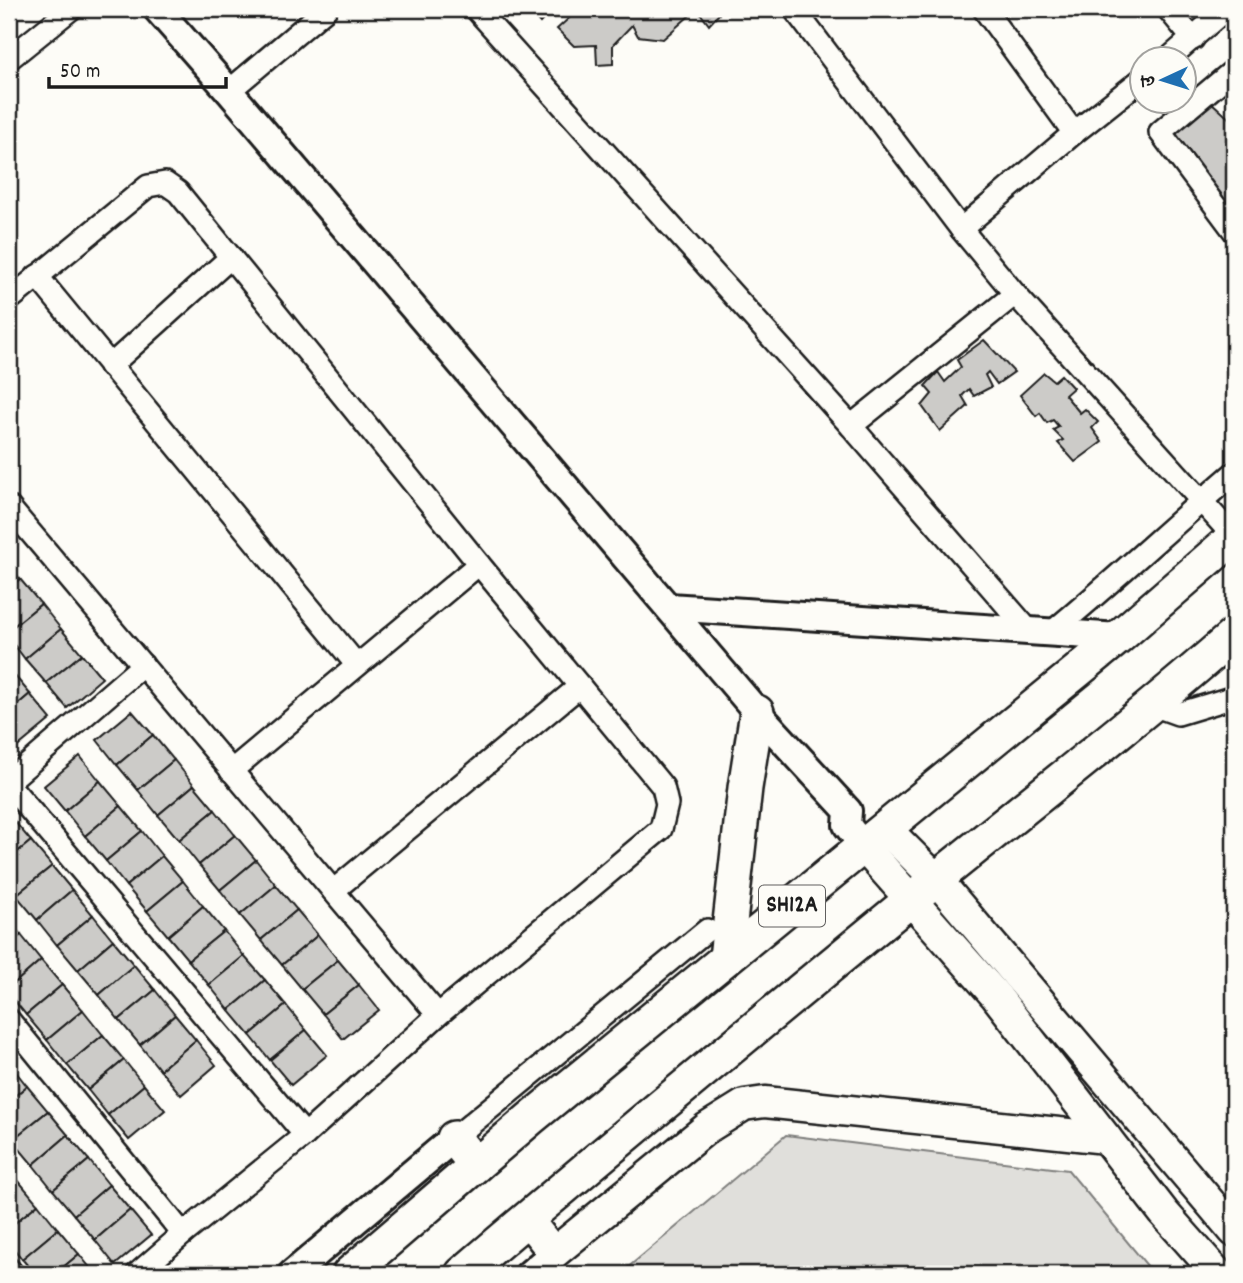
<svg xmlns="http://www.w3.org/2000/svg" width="1243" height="1283" font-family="Dekko,'Playpen Sans Deva',sans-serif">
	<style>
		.green { fill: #e0dfdb; stroke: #7e7e7c; stroke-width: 2 }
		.building { fill: #cccbc8; stroke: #1c1c1c; stroke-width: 2 }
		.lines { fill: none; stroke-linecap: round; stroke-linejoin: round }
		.minor-casing { stroke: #1c1c1c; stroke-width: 26 }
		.tertiary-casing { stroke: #1c1c1c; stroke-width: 32 }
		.secondary-casing { stroke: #1c1c1c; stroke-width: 35 }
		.primary-casing { stroke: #1c1c1c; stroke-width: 38 }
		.minor { stroke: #fdfcf7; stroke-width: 21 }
		.tertiary { stroke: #fdfcf7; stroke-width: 26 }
		.secondary { stroke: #fdfcf7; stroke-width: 30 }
		.primary { stroke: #fdfcf7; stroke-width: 33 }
		.labels { text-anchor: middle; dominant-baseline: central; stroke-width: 6; stroke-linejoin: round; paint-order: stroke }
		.shield { fill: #fdfcf7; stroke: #605f5e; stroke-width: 2 }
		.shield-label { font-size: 24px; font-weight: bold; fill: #1c1c1c }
	</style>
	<rect width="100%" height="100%" fill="#fdfcf7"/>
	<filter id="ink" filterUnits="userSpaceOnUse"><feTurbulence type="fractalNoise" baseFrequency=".0143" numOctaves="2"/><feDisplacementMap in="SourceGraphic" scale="14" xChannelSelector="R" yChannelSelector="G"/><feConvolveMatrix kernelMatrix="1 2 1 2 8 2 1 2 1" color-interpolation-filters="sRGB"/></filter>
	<g filter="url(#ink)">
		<!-- green -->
		<polygon class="green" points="786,1135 1068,1170 1154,1274 620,1274"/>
		<!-- building -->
		<g class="building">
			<polygon points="528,9 553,9 540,23"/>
			<polygon points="576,9 599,9 615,12 618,9 714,9 719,14 709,25 697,9 663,39 638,36 632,25 613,45 613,64 597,65 596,45 574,46 557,29 578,10"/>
			<polygon points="1210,101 1234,123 1234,208 1232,210 1173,134"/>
			<polygon points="984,340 1014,372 997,384 988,372 985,375 991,387 974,396 969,389 962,396 968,406 940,431 922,406 932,394 925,386 938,372 945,382 961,367 957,360"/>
			<polygon points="1044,373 1054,381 1061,375 1073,388 1065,395 1080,413 1085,409 1098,422 1092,428 1102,442 1075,462 1058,443 1063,440 1053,430 1059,427 1053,420 1047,423 1040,413 1036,416 1020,395"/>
			<polygon points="9,565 20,579 9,588"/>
			<polygon points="20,579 41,604 9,630 9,588"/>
			<polygon points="41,604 61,629 25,659 9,638 9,630"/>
			<polygon points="61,629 82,654 46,683 25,659"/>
			<polygon points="82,654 102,678 67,708 46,683"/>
			<polygon points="9,669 30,694 9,712"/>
			<polygon points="30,694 51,719 15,749 9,741 9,712"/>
			<polygon points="132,711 153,735 117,765 97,740"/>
			<polygon points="153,735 174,760 138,790 117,765"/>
			<polygon points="80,756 100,781 65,811 44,786"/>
			<polygon points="174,760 194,785 158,815 138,790"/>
			<polygon points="100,781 121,806 85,836 65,811"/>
			<polygon points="194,785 215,810 179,840 158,815"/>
			<polygon points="121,806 142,831 106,861 85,836"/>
			<polygon points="215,810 235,835 199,865 179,840"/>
			<polygon points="10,816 31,841 9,859 9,817"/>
			<polygon points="142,831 162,856 126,886 106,861"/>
			<polygon points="235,835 256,860 220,890 199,865"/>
			<polygon points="31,841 52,866 16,895 9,887 9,859"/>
			<polygon points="162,856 183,881 147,911 126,886"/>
			<polygon points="256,860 276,885 240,915 220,890"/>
			<polygon points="52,866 72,890 37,920 16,895"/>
			<polygon points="183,881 203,906 168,936 147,911"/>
			<polygon points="276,885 297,910 261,940 240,915"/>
			<polygon points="72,890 93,915 57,945 37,920"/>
			<polygon points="203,906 224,931 188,960 168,936"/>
			<polygon points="297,910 318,935 282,965 261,940"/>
			<polygon points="93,915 113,940 78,970 57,945"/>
			<polygon points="9,921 21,935 9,945"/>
			<polygon points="224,931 244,956 209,985 188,960"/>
			<polygon points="21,935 41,960 9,988 9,945"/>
			<polygon points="318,935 338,960 302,989 282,965"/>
			<polygon points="113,940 134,965 99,995 78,970"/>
			<polygon points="244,956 265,980 229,1010 209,985"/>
			<polygon points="41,960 62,985 26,1015 9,994 9,988"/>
			<polygon points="338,960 359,985 323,1014 302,989"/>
			<polygon points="134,965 155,990 119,1020 99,995"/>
			<polygon points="265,980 286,1005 250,1035 229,1010"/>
			<polygon points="62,985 83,1010 47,1040 26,1015"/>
			<polygon points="359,985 379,1010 343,1039 323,1014"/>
			<polygon points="155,990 175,1015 140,1045 119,1020"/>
			<polygon points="286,1005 306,1030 270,1060 250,1035"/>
			<polygon points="83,1010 103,1035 67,1065 47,1040"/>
			<polygon points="175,1015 196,1040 160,1070 140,1045"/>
			<polygon points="306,1030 327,1055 291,1085 270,1060"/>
			<polygon points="103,1035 124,1060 88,1090 67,1065"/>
			<polygon points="196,1040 216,1065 181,1095 160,1070"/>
			<polygon points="124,1060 144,1085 108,1115 88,1090"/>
			<polygon points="9,1063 27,1086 9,1101"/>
			<polygon points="144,1085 165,1110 129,1140 108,1115"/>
			<polygon points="27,1086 48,1111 12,1140 9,1136 9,1101"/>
			<polygon points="48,1111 68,1135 33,1165 12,1140"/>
			<polygon points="68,1135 89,1160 53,1190 33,1165"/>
			<polygon points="89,1160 109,1185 74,1215 53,1190"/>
			<polygon points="17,1179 38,1204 9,1228 9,1186"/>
			<polygon points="109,1185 130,1210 95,1240 74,1215"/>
			<polygon points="38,1204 58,1229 22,1259 9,1243 9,1228"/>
			<polygon points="130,1210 151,1235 115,1265 95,1240"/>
			<polygon points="58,1229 79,1254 55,1274 35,1274 22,1259"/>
			<polygon points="79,1254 95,1274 55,1274"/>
		</g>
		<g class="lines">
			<defs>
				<g id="minor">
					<polyline points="476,9 851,426"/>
					<polyline points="794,9 961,229 1015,294 1234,537"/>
					<polyline points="984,9 1074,133"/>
					<polyline points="1168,9 1193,39"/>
					<polyline points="9,59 71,9"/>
					<polyline points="1167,60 1226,9"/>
					<polyline points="1234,70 1160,132 1234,231"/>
					<polyline points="229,91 326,9"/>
					<polyline points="961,229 1074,133 1142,79"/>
					<polyline points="37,276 356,664"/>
					<polyline points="1015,294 851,426 1029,631"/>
					<polyline points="9,300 148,186 165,183 178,192 479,564 663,787 667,804 661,829 438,1015 305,1135 183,1234 137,1274"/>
					<polyline points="110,366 231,257"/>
					<polyline points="9,507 438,1015"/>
					<path d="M 1052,632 C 1114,581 1173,525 1234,473"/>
					<polyline points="1153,705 1178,714 1234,697"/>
					<polyline points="231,771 479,564"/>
					<polyline points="9,781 143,665"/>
					<polyline points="9,785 305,1135"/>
					<polyline points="333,891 580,686"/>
					<polyline points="9,1020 183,1234"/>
					<polyline points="454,1138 707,930"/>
					<polyline points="9,1269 13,1274"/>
				</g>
				<g id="tertiary">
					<polyline points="157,9 229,91 757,712 848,811 847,825 864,847"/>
					<polyline points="669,607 1119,637"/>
					<polyline points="292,1274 454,1138"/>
					<polyline points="529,1274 554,1253"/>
				</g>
				<g id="secondary">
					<polyline points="886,829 937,880 1234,1231"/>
					<polyline points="864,847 996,996 1164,1213 1218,1274"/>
					<polyline points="527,1219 554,1253 707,1128 744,1105 765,1102 1106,1138"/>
				</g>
				<g id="primary">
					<polyline points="726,958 745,788 757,712"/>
					<polyline points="454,1138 476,1165"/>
					<polyline points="349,1274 531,1118 1119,637 1234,537"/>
					<path d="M 462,1274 C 611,1146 763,1021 914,897 C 1021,810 1130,726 1234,635"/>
				</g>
			</defs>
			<!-- minor casing -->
			<use href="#minor" class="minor-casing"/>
			<!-- tertiary casing -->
			<use href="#tertiary" class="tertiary-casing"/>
			<!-- secondary casing -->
			<use href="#secondary" class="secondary-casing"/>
			<!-- primary casing -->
			<use href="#primary" class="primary-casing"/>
			<!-- minor -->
			<use href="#minor" class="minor"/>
			<!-- tertiary -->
			<use href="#tertiary" class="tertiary"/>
			<!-- secondary -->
			<use href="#secondary" class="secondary"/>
			<!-- primary -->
			<use href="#primary" class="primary"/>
		</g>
	</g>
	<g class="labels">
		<!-- shield labels -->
		<rect class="shield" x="759" y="885.5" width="66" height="41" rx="5"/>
		<g class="shield-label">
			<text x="792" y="906">SH12A</text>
		</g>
	</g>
	<!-- margin -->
	<rect width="1243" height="1283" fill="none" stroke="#fdfcf7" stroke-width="35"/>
	<rect x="18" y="18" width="1208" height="1248" fill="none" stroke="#1c1c1c" stroke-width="2.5" filter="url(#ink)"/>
	<!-- north arrow -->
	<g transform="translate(1163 80) rotate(266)"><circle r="33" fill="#fdfcf7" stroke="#a3a29f" stroke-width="2"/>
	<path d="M0-5L12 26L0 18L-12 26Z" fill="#1f6fb2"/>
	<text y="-10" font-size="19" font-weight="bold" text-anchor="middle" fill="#1c1c1c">उ</text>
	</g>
	<!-- scale -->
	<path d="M49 77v10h177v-10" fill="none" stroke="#1c1c1c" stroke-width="3.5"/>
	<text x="60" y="77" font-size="21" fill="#1c1c1c" stroke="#fdfcf7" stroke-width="5" paint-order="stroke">50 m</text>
</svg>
